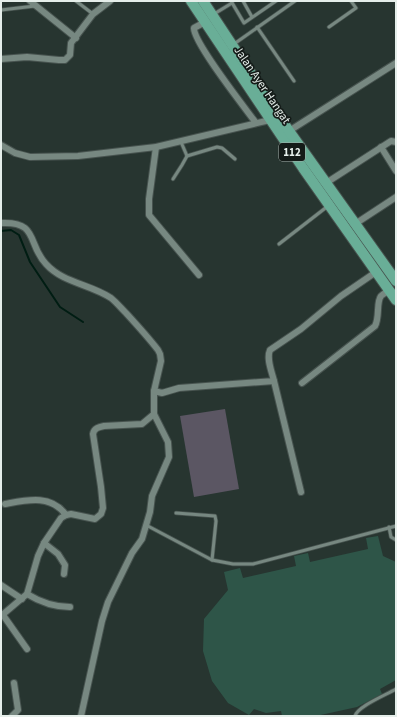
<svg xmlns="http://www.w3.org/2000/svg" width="397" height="717" font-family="'Source Sans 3',sans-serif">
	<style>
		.green { fill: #2e5548 }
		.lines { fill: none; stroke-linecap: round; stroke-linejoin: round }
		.stream { stroke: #001d13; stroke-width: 2 }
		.building { fill: #5b5663 }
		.lane-casing { stroke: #47534f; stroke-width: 4.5 }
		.street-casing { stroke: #47534f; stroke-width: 8 }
		.primary-casing { stroke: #47534f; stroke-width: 12 }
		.lane { stroke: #778881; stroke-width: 3 }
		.street { stroke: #778881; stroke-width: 6 }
		.primary { stroke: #69ae97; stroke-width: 10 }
		.labels { text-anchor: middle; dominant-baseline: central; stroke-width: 3.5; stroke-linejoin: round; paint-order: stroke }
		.shield { fill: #141b18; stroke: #a6afab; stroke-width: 1 }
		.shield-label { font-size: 11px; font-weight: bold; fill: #e5eeea }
		.street-label { font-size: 12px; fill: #e5eeea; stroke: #141b18 }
	</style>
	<rect width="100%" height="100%" fill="#273530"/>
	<!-- green -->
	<polygon class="green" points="378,536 383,556 396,562 396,680 380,689 382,694 357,707 316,716 282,716 281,711 266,713 254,709 249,715 228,703 212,681 203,651 204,619 228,590 224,572 240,568 243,578 296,566 294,556 308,553 310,562 368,549 366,538"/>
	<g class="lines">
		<!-- stream -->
		<polyline class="stream" points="1,231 11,230 19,235 30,262 60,307 83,322"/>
	</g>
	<!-- building -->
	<polygon class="building" points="225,409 239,489 194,497 180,416"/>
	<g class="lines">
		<defs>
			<g id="lane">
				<polyline points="76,1 93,14"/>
				<polyline points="231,1 244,23 276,1"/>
				<polyline points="243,1 252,17"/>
				<polyline points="1,10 35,6"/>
				<polyline points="214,14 232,3"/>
				<polyline points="257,27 294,81"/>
				<polyline points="329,27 356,8 351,1"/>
				<polyline points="234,44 295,1"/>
				<polyline points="187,156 217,147 222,148 235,159"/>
				<polyline points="173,179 182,165 187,156 181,142"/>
				<polyline points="279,244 328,206"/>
				<polyline points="176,513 215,516 216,521 212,560"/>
				<polyline points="146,525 212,560 233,564 253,564 396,526"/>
				<polyline points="389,527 391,537 396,540"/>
				<path d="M 355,716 C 358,706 386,695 396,689"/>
			</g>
			<g id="street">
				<polyline points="30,1 76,38"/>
				<path d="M 205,22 L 194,28 C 193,42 245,108 256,123"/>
				<polyline points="1,59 27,57 59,60 65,60 70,55 71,43 93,14 110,1"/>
				<polyline points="289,131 396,63"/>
				<polyline points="1,145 15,153 30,157 78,156 156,147 270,120"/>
				<polyline points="156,147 149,199 149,215 199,275"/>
				<polyline points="381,147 396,171"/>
				<polyline points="326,183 391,141 396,142"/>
				<path d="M 1,223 C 39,221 27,244 46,264 C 63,283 90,284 111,298 C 116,302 121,308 126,313 C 137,325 148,337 158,350 L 160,354 L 161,361 L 154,391 L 154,414 L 168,442 L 169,457 L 152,496 L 150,512 L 142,539 L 132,553 L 108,602 L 102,621 L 81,716"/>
				<polyline points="355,224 396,197"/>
				<polyline points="274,381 301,492"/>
				<path d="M 302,383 L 375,326 C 380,317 376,302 381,296 C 383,294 387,292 389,290"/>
				<path d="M 154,391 L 162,393 L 179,388 L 274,381 C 272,372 266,359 270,350 L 301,329 L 341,296 L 376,272"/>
				<path d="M 5,504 C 27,500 51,494 66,515"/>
				<polyline points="44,543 58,554 65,565 64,574"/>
				<polyline points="1,585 22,599"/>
				<path d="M 27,594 C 40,602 54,607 70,607"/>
				<polyline points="3,615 27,649"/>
				<path d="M 1,616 L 27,594 L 38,556 L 44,543 L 61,518 L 66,515 L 71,514 L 95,519 L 101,514 L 103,508 L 101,487 L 93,434 C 94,428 99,427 104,426 L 142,424 L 154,414"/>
				<polyline points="12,716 18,710 14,683"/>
			</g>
			<g id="primary">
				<polyline points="191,1 303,168 396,300"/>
				<polyline points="203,1 289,131 396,281"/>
			</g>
		</defs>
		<!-- lane casing -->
		<use href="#lane" class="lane-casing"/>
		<!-- street casing -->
		<use href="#street" class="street-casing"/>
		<!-- primary casing -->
		<use href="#primary" class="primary-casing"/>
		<!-- lane -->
		<use href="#lane" class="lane"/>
		<!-- street -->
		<use href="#street" class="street"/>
		<!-- primary -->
		<use href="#primary" class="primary"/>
	</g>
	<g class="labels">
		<!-- shield labels -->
		<rect class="shield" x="279" y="143" width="26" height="18" rx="3"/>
		<g class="shield-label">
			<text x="292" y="152">112</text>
		</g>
		<!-- street labels -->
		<g class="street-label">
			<text transform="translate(262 85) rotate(56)">Jalan Ayer Hangat</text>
		</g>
	</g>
	<!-- border -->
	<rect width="397" height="717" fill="none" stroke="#e5eeea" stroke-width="4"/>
</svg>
